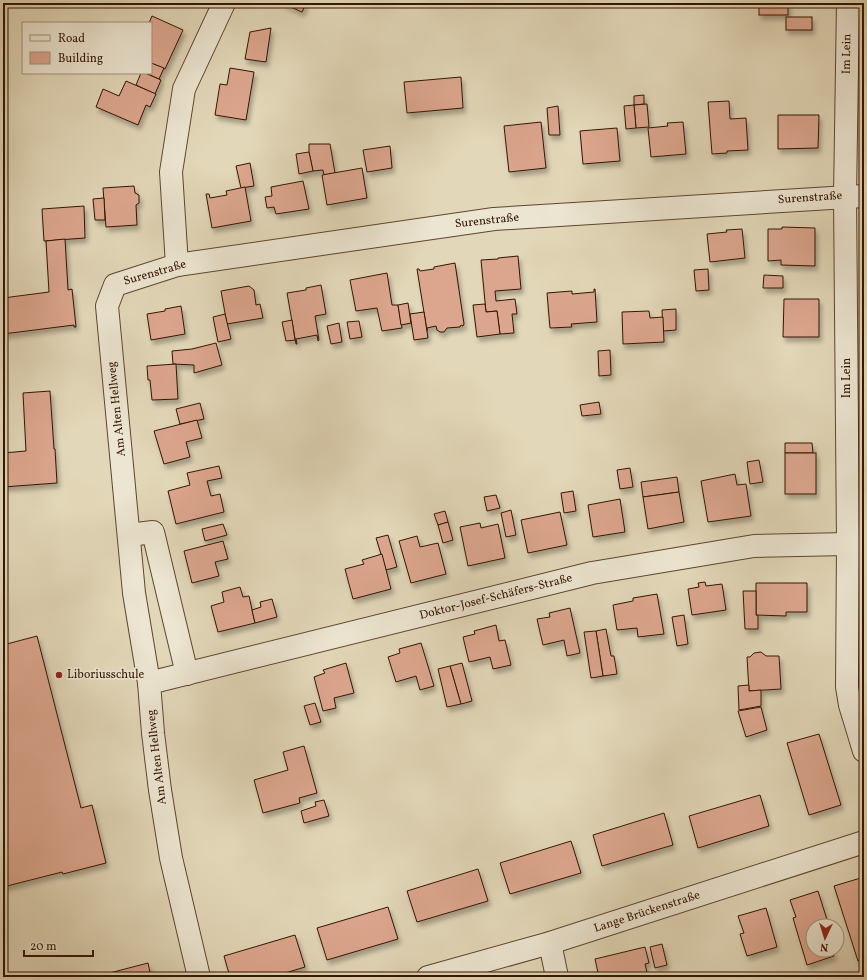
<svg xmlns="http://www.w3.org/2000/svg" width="867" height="980" font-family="Vollkorn,serif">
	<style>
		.building { fill: #dca68e; stroke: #321500; filter: url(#shadow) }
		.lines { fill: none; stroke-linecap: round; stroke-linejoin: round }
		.minor-casing { stroke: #5e462e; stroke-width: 24 }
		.minor { stroke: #ece5d1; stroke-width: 22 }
		.poi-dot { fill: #8f2418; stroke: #ece5d1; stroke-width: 1.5 }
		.labels { text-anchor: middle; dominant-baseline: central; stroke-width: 3.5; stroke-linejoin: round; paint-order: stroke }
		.street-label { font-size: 12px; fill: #321500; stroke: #ece5d1 }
		.poi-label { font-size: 12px; fill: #321500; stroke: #ece5d1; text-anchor: start }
	</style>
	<defs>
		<filter id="shadow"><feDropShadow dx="2.5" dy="4.5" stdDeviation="2" flood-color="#0004"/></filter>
	</defs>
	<rect width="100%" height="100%" fill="#e2d7b8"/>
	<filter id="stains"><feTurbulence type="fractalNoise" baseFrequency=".005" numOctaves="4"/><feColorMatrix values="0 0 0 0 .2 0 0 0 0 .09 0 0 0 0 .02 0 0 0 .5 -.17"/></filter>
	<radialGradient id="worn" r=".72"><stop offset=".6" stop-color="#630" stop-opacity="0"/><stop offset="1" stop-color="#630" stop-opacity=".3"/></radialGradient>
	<!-- building -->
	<g class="building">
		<polygon points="282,3 306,3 302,12"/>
		<rect x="759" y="3" width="29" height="12"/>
		<polygon points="152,16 183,30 165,69 151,63 151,23 149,23"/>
		<rect x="786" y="17" width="26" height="13"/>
		<polygon points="271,28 266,62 245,59 250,32"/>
		<polygon points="151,63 164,68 159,79 145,73 151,73"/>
		<polygon points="230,68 254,72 246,120 215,115 220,84 227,85"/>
		<polygon points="141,73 145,73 161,80 155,94 136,85"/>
		<polygon points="461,77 463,108 407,113 404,82"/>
		<polygon points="126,81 156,94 150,107 146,105 138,125 96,107 103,89 119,96"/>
		<polygon points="644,95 644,104 634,105 634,96"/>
		<polygon points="729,101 730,119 746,118 748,150 727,151 727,153 712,154 708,102"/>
		<polygon points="647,104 649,127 636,128 634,105"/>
		<polygon points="634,105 636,128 626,129 624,106"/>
		<polygon points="558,106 560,135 549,135 547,108"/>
		<polygon points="778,115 819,115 818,148 778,149"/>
		<polygon points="541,122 546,168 509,172 504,126"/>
		<polygon points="683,122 686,154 651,157 648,128 668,126 667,123"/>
		<polygon points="617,128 620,161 583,164 580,131"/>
		<polygon points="309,144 330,144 335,173 324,175 323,170 313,171 309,152"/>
		<polygon points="390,146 392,168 367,172 363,150"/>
		<polygon points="309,152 313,171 299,174 296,154"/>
		<polygon points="250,163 254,186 241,188 236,166"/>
		<polygon points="362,168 367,198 327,205 322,175"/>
		<polygon points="303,181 309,209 276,214 274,207 267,208 265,197 272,196 271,187"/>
		<polygon points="134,186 135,193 139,195 139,203 136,205 137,225 106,227 103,188"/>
		<polygon points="245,187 251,221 212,228 206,194 209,194 210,198 227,195 226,191"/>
		<polygon points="104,198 105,220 95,220 93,199"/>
		<polygon points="84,206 85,238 44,241 42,209"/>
		<polygon points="782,227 815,228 815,266 781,265 781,260 768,261 768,229 782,229"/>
		<polygon points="742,229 745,258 710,262 707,234 727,232 726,230"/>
		<polygon points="65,239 68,290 72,289 76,327 74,327 74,325 3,334 3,298 49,292 46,241"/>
		<polygon points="518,256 521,289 495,291 496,301 515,299 517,314 512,314 514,333 500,334 497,311 486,312 481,260 498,259 498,258"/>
		<polygon points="455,263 464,324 463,326 461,325 460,327 447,328 444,332 440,332 437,330 436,326 427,328 427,331 417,269 419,269 420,271 434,269 434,267"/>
		<polygon points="708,269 709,290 696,291 694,270"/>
		<polygon points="387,273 392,305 398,305 402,328 382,331 377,308 356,311 350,280"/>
		<polygon points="764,275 783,276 783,288 763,288"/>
		<polygon points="321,285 326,314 315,316 319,340 318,341 317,335 296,339 297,344 296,344 287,293 306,290 306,288"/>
		<polygon points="249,286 254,290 256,305 260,304 263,318 227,324 221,291"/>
		<polygon points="594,289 595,289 597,322 571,324 572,327 550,328 547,293 572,291 572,294 594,292"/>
		<polygon points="784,299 819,299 819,337 783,337"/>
		<polygon points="408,303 411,323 401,325 398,305"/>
		<polygon points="485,304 486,312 497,311 500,334 477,337 473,305"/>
		<polygon points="181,306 185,334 151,340 147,314 165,311 165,309"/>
		<polygon points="676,309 676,330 663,331 662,310"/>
		<polygon points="649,311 650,318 663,317 664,342 623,344 622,312"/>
		<polygon points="424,312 428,338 414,340 410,314"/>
		<polygon points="225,314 231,339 218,342 213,317"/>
		<polygon points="292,320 295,340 286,341 282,322"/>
		<polygon points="359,321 362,337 350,339 347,322"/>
		<polygon points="339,323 342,342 331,344 327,326"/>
		<polygon points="216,343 222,365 194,373 194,365 173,364 172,351 192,349"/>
		<polygon points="610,350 611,375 599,376 598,351"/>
		<polygon points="176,364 178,399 152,400 150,380 148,380 147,366"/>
		<polygon points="50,391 54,449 55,449 57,483 3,487 3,453 26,451 23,393"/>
		<polygon points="599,402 601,414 582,416 580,405"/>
		<polygon points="200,403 204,419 180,424 176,409"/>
		<polygon points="197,420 202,438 186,442 190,457 164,464 154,431"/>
		<polygon points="785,443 812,443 813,453 785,453"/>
		<rect x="785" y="453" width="31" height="41"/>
		<polygon points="759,460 763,482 750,484 747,462"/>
		<polygon points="219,466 222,478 207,481 211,496 220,494 224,512 176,524 168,491 190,485 187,473"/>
		<polygon points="630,468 633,487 620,489 617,470"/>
		<polygon points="735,474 737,485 746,484 751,516 708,522 701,481"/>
		<polygon points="677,477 679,492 643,497 641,482"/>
		<polygon points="573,491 576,511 564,513 561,493"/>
		<polygon points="679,492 684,522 648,529 643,497"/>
		<polygon points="496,495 500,508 487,511 484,497"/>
		<polygon points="620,499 625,532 593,537 588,505"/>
		<polygon points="511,510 516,535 506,537 501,513"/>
		<polygon points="445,511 448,522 438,525 434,514"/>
		<polygon points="560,512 567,545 528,553 521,520"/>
		<polygon points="448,522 453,540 443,543 438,525"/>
		<polygon points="480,523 481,528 498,524 505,558 468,566 460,527"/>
		<polygon points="223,524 227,535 205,541 202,529"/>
		<polygon points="388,535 397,567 386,570 376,538"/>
		<polygon points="417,536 420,547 438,543 446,574 411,583 399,541"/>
		<polygon points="223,541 228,559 215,562 219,576 192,583 184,551"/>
		<polygon points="382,554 391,589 353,599 345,569 364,564 362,560"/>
		<polygon points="705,582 706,586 722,584 726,610 692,615 688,589 699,587 698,583"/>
		<polygon points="756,583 807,583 807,612 786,612 786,616 756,615"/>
		<polygon points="240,587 243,597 249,596 255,623 218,632 211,606 224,602 222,592"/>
		<polygon points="743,591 756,591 756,615 758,616 758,629 745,629"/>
		<polygon points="657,594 664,634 638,637 637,628 617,630 613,605 633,601 633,598"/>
		<polygon points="272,599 277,617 255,623 252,610 261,607 260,602"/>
		<polygon points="570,608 580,653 567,656 564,640 543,645 537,619 550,617 549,613"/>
		<polygon points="684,615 688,644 677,646 672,617"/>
		<polygon points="496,625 499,641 505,640 511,665 493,669 490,657 469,662 463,637 475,634 474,631"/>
		<polygon points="606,629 611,656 614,656 617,674 603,676 596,631"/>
		<polygon points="596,631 603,676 591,678 584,632"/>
		<polygon points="37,636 81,808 92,805 106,863 63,874 62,872 3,887 3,645"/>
		<polygon points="421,643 434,686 420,690 416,676 396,682 388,657 400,653 399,649"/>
		<polygon points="761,652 766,656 779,656 781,689 749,691 747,657 750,657 754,653"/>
		<polygon points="346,663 354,693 334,698 336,708 323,711 314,677 325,673 323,670"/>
		<polygon points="462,663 472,701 461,704 450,666"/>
		<polygon points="450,666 461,704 447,707 438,669"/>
		<polygon points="749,685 749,691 761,690 761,706 739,710 738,686"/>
		<polygon points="315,703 321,722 310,725 304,706"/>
		<polygon points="761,707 767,730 746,737 738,711"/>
		<polygon points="819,734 841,805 809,815 787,743"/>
		<polygon points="304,746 317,793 299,798 300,803 263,813 254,780 288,770 283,752"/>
		<polygon points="760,795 769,826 698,848 689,816"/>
		<polygon points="324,800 329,816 304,823 301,811 316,806 315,802"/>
		<polygon points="664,813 673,845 602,866 593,835"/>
		<polygon points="571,841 581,873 510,894 500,863"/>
		<polygon points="478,869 488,901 417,922 407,891"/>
		<polygon points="864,877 864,959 858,961 834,886"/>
		<polygon points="818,891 829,926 813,926 813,950 833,950 834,956 807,965 793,918 796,917 790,900"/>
		<polygon points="388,907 398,939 327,960 317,928"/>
		<polygon points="766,908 777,947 747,956 740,934 744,933 738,916"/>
		<polygon points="295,935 305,967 272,977 230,977 224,956"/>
		<polygon points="662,944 667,965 655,968 650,947"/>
		<polygon points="645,947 649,963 645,964 648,977 599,977 595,959"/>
		<polygon points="148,963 151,977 94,977"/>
	</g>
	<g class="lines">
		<defs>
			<g id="minor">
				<polyline points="848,3 845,196 848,544 847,687 850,705 864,751"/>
				<polyline points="177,265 171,172 184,89 224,3"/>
				<polyline points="129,535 153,532 187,674"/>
				<polyline points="149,683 592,573 754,546 848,544"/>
				<polyline points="550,943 557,977"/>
				<polyline points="199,977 171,858 160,790 153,733 149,683 134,593 107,306 115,285 177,265 494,219 864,196"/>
				<polyline points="428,977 550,943 864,842"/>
			</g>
		</defs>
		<!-- minor casing -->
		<use href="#minor" class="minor-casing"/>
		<!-- minor -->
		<use href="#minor" class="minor"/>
	</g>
	<!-- markers -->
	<circle class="poi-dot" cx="59" cy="675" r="4"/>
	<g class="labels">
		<!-- street labels -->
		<g class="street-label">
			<text transform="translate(847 54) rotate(-89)">Im Lein</text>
			<text transform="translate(810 198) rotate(-4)">Surenstraße</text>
			<text transform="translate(487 221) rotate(-6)">Surenstraße</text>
			<text transform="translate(155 273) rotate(-16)">Surenstraße</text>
			<text transform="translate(847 378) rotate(-90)">Im Lein</text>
			<text transform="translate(117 409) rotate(-96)">Am Alten Hellweg</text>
			<text transform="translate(496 597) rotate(-14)">Doktor-Josef-Schäfers-Straße</text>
			<text transform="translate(157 757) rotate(-97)">Am Alten Hellweg</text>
			<text transform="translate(647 912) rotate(-18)">Lange Brückenstraße</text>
		</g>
		<!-- poi labels -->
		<g class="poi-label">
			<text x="67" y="675">Liboriusschule</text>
		</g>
	</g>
	<!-- margin -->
	<rect width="867" height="980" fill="none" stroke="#e2d7b8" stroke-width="16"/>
	<rect x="4" y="4" width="859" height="972" fill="none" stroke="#321500" stroke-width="2"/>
	<rect x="8" y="8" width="851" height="964" fill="none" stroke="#321500"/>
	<!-- legend -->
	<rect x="22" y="22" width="130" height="52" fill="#ece5d1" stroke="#a2927d"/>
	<rect x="30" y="35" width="20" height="6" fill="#ece5d1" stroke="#a2927d"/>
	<text x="58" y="42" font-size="12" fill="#321500">Road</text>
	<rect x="30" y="52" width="20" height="12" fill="#dca68e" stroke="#a2927d"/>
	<text x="58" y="62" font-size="12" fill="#321500">Building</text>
	<!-- north arrow -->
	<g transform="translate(825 938) rotate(184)"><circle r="19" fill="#ece5d1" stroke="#a2927d"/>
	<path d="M0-3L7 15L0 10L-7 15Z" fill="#8f2418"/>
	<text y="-6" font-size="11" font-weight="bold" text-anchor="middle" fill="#321500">N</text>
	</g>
	<!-- scale -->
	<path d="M24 950v6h69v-6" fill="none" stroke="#321500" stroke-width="2"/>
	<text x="30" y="950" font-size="12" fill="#321500" stroke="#ece5d1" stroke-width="3" paint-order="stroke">20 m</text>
	<rect width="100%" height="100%" filter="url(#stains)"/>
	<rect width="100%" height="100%" fill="url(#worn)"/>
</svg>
